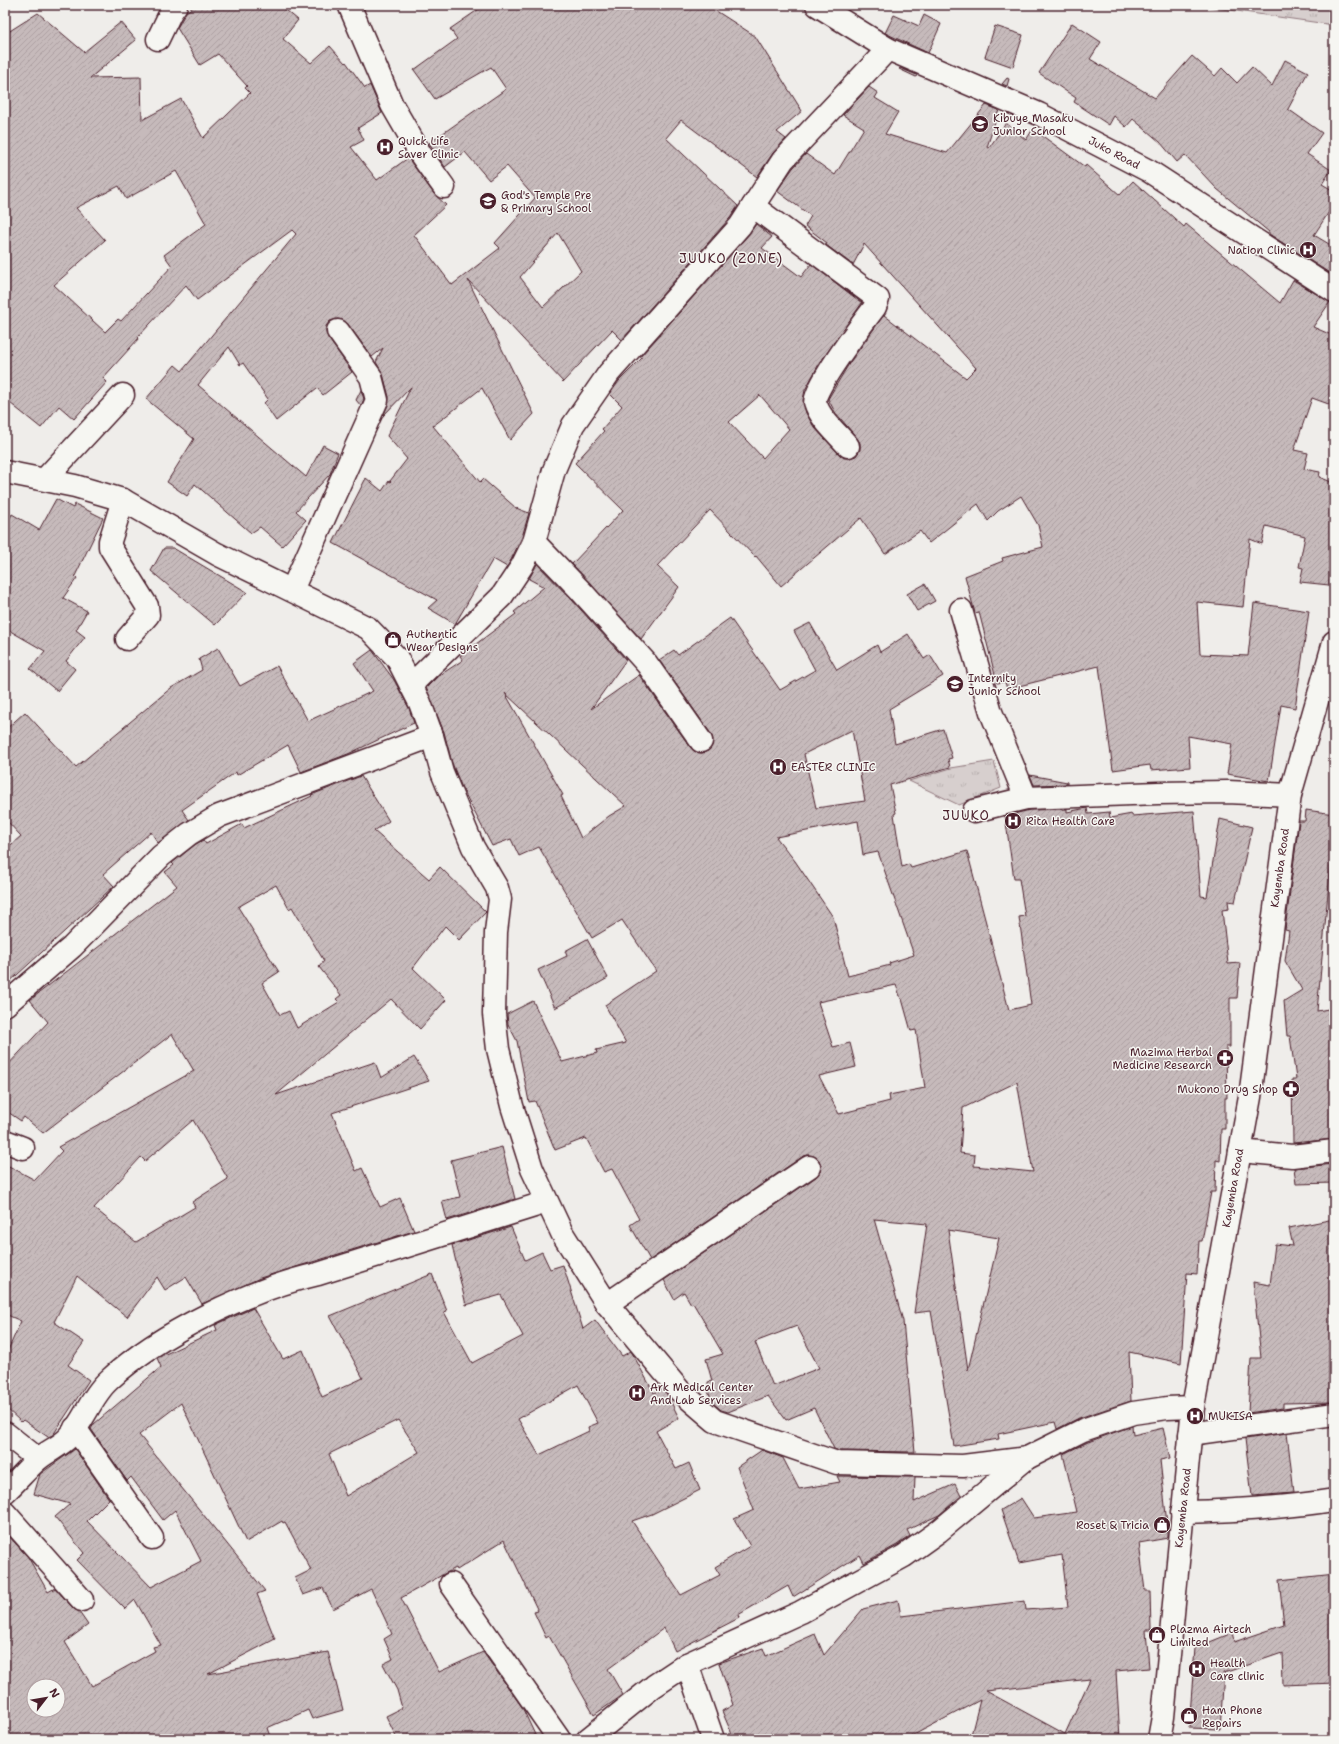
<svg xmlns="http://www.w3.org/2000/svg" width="1339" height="1744" font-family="'Shantell Sans',sans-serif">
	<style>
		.grass { fill: url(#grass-tufts); stroke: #90777c }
		.building { fill: url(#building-hatch); stroke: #4a1f2b; fill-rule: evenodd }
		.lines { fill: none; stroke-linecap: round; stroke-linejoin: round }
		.minor-casing { stroke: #4a1f2b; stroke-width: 25 }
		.minor { stroke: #f6f6f2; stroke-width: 22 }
		.labels { text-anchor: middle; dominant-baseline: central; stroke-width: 3; stroke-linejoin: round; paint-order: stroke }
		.poi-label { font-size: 11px; fill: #4a1f2b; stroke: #f6f6f2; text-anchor: start }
		.street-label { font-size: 11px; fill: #4a1f2b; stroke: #f6f6f2 }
		.quarter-label { font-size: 13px; letter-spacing: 1px; fill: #4a1f2b; stroke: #f6f6f2 }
	</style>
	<defs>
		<pattern id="grass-tufts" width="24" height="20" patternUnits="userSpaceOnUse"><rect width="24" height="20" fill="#d7cfce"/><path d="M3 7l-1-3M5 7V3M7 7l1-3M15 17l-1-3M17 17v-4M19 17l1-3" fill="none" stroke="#bab1b1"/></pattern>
		<pattern id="building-hatch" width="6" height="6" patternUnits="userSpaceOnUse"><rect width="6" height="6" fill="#c6babb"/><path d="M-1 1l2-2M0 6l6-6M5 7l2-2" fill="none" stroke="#ac9fa1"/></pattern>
	</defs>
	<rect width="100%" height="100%" fill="#efedea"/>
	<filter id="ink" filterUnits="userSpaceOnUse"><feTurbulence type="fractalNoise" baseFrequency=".025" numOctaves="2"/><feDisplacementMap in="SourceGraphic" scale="8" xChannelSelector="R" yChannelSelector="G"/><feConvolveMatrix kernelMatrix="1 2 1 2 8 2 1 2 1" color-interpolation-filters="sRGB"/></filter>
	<g filter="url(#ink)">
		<!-- grass -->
		<g class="grass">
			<polygon points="1132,5 1334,5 1334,25 1202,6 1137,9"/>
			<polygon points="994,761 1001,788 959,805 909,781 951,768"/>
		</g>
		<!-- building -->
		<g class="building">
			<path d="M 196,5 L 280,5 L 298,20 L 283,39 L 311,63 L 330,46 L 345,63 L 346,62 L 365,88 L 370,85 L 382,113 L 358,128 L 364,140 L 351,147 L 377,180 L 408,158 L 434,194 L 446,205 L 414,235 L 452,285 L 500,248 L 495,243 L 535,198 L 507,166 L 489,180 L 465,152 L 445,167 L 429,143 L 506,89 L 491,67 L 435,99 L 414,70 L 457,39 L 450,29 L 485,5 L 707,5 L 755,36 L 802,111 L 777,132 L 786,139 L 773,153 L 757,177 L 681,120 L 666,138 L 738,206 L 730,218 L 622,340 L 612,330 L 563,382 L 468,280 L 534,414 L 510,440 L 482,388 L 433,426 L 480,482 L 483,479 L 516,508 L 529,513 L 522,537 L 511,560 L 507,567 L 493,559 L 455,624 L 428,608 L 437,600 L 333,543 L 366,478 L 382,491 L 389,481 L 391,482 L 390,481 L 407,459 L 387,436 L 411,387 L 383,416 L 388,405 L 389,397 L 383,374 L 376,362 L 383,348 L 372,357 L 348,324 L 343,320 L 337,319 L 330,321 L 326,326 L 326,333 L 328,338 L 352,372 L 323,395 L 317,388 L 276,421 L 264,403 L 268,399 L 243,363 L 240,365 L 229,347 L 198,385 L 306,477 L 323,445 L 338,453 L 330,474 L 296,511 L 306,520 L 282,546 L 260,527 L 251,533 L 195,484 L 187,496 L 167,482 L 194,439 L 146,399 L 175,365 L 182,371 L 296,234 L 292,230 L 197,300 L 186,285 L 138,337 L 139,338 L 103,378 L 107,382 L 74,419 L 59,406 L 41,428 L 5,399 L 5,34 L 38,13 L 84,52 L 121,22 L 136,40 L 90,78 L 141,77 L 142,120 L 181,99 L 203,138 L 250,93 L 245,88 L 247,86 L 218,54 L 200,65 L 177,28 L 186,12 ZM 176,171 L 206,224 L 164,255 L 172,266 L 121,321 L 118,319 L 105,332 L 54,285 L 105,240 L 76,208 L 119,186 L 126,199 ZM 558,233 L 581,271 L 543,307 L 520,277 Z"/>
			<polygon points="894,15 919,26 924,15 941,24 928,53 885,33"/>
			<polygon points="1072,23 1101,42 1090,59 1155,98 1192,56 1215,76 1222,68 1237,83 1252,67 1272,86 1285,60 1308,72 1288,109 1322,133 1307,154 1331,170 1322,184 1334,191 1334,204 1314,235 1334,247 1334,276 1269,234 1269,232 1217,189 1185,155 1177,162 1160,142 1133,119 1126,127 1114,116 1109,125 1074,102 1076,98 1039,73"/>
			<polygon points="995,26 1023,35 1013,67 985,57"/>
			<polygon points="900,68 917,75 916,77 899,69"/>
			<polygon points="1007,78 1009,79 1007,86 1002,84"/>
			<path d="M 869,87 L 878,93 L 875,98 L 898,112 L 885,134 L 947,153 L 986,105 L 999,110 L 987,147 L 989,148 L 1006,123 L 1026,140 L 1033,129 L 1085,167 L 1086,165 L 1120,195 L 1133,181 L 1184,227 L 1186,224 L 1280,303 L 1293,280 L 1330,302 L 1313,327 L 1334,336 L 1334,406 L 1312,398 L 1294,450 L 1308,453 L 1304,469 L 1320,472 L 1319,477 L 1334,483 L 1334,560 L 1329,585 L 1300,582 L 1303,568 L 1299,567 L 1305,536 L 1266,526 L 1262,544 L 1250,539 L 1243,607 L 1197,602 L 1200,654 L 1248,656 L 1254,603 L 1309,611 L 1295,708 L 1281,705 L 1269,781 L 1227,774 L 1232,744 L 1188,736 L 1190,767 L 1151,770 L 1150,765 L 1113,770 L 1099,666 L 1007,689 L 1005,682 L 997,683 L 979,612 L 975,613 L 965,576 L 1003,561 L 1002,558 L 1043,547 L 1038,525 L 1021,496 L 998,511 L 988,521 L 978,504 L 929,543 L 920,531 L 885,554 L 861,518 L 781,586 L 756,556 L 755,557 L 710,510 L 657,566 L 679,587 L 641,639 L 572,564 L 623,510 L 575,463 L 604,431 L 602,429 L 622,406 L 610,394 L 619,381 L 642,358 L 640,357 L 749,234 L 756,224 L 772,237 L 762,248 L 801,277 L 811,264 L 862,303 L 819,364 L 805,390 L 803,400 L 806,413 L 814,427 L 839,454 L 844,458 L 850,458 L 856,456 L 860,450 L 860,443 L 857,438 L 835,412 L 828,399 L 850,362 L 884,315 L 966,378 L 976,368 L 864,244 L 853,265 L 826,245 L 827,243 L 805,226 L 811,216 L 777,191 L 793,168 L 806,154 L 835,175 L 864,128 L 843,115 ZM 760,395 L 789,429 L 763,458 L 729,422 Z"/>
			<polygon points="361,390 364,399 361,406 356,400"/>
			<polygon points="56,499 73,508 75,504 103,518 75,576 77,578 63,598 87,611 76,630 85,637 66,661 75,669 57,691 30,669 45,651 5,628 5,526 12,514 39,530"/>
			<polygon points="164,548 173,548 247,592 215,625 151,571"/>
			<path d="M 537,564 L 572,600 L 626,660 L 591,709 L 639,675 L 691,748 L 696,752 L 702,753 L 708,751 L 712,746 L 713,740 L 711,734 L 659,660 L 674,650 L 678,655 L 730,618 L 780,690 L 815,670 L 794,631 L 810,623 L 837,670 L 877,645 L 880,652 L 908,634 L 924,659 L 930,655 L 943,676 L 889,709 L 895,744 L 943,729 L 952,758 L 948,759 L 950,767 L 890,785 L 896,813 L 894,814 L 902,867 L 909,864 L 911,868 L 967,851 L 1009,1010 L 1031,1005 L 1019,917 L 1025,916 L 1019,879 L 1014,879 L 1005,816 L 1030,810 L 1067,809 L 1067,812 L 1087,808 L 1088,814 L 1109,812 L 1110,818 L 1132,814 L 1132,816 L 1194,811 L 1201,896 L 1207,897 L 1220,819 L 1252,827 L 1235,902 L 1228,901 L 1229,909 L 1222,910 L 1228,964 L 1240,963 L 1237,998 L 1230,998 L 1230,1047 L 1226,1047 L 1227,1098 L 1225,1098 L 1225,1129 L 1221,1129 L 1220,1161 L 1216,1160 L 1215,1192 L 1211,1192 L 1202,1241 L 1199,1241 L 1197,1274 L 1187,1273 L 1181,1363 L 1129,1352 L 1131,1401 L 1079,1418 L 1057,1429 L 1055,1422 L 998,1434 L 999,1439 L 954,1446 L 931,1311 L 914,1313 L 927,1224 L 874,1219 L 903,1321 L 915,1452 L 839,1451 L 834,1449 L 814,1408 L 786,1420 L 768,1396 L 728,1412 L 721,1410 L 712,1402 L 708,1391 L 708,1382 L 712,1381 L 706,1359 L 723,1354 L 693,1303 L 691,1304 L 684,1292 L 674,1299 L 664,1280 L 816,1177 L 820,1172 L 821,1166 L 819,1160 L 814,1156 L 808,1155 L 802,1157 L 650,1260 L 630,1225 L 639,1219 L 612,1169 L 604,1172 L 586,1138 L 555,1150 L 535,1101 L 529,1102 L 517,1041 L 508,1024 L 507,1014 L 533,1001 L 562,1062 L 597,1053 L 596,1050 L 626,1043 L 605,1005 L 656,971 L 622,920 L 592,938 L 539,847 L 519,856 L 511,839 L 492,846 L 462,788 L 452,763 L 444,732 L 426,688 L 437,677 L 463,660 L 460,656 L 516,614 L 514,612 L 544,587 L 529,579 ZM 505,693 L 626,806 L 609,816 L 581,838 L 561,796 L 563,795 ZM 852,730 L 865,801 L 816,808 L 804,754 ZM 858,821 L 863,855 L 878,852 L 914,955 L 889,963 L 890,965 L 848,976 L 833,917 L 795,861 L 776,837 ZM 896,985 L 901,999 L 902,999 L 911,1031 L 916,1030 L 925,1088 L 889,1095 L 890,1101 L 839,1114 L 819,1076 L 856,1067 L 850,1043 L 833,1047 L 818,1002 ZM 1017,1082 L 1033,1172 L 974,1166 L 975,1155 L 960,1153 L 963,1108 ZM 948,1230 L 999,1238 L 968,1370 ZM 797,1326 L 819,1368 L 773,1386 L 755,1342 Z"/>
			<polygon points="925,584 935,601 917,611 907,594"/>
			<polygon points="218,648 240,686 277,666 308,721 373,691 354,663 372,650 394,680 409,708 414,723 348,754 301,772 288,745 237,775 236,772 182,810 189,820 158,843 151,832 103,874 114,886 5,986 5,850 21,836 5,819 5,730 25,712 76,767 171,688 202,670 199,659"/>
			<polygon points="1030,775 1067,782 1067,784 1034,785"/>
			<path d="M 361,776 L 389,821 L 374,831 L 429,879 L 440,867 L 486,912 L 459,940 L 445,926 L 413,968 L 446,1000 L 420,1029 L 391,999 L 276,1095 L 375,1062 L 381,1078 L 414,1057 L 429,1081 L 332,1113 L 356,1171 L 362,1168 L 380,1207 L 400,1198 L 414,1231 L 260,1278 L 202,1304 L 186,1277 L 165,1290 L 157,1277 L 127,1317 L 77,1276 L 54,1322 L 84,1342 L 68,1365 L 89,1380 L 53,1435 L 48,1437 L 23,1420 L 21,1422 L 5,1407 L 5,1357 L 21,1321 L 5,1314 L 5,1164 L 35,1180 L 62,1151 L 58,1147 L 194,1071 L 172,1034 L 43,1133 L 24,1117 L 21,1121 L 5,1110 L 5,1068 L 48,1022 L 30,1000 L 177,886 L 165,872 L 174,865 L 172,863 L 196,844 L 203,840 L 206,844 L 242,824 L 244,828 L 312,796 L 311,795 ZM 276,885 L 289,909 L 292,907 L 324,961 L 319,967 L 341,995 L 336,999 L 339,1002 L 297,1028 L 289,1011 L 280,1015 L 262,983 L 279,972 L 238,907 ZM 193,1120 L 228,1179 L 192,1202 L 195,1207 L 136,1242 L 94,1208 L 141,1157 L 145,1161 Z"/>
			<polygon points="1306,810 1334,814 1334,850 1332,850 1317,1011 1334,1008 1334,1139 1293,1143 1292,1079 1296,1079 1290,1036 1287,1036 1284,1001 1302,990 1285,961 1289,931 1285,930 1299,821 1305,821"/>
			<polygon points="587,939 608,978 555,1008 538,970 567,956 565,951"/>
			<polygon points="502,1147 515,1199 447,1220 442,1201 460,1197 451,1160"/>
			<polygon points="1334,1164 1334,1183 1296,1184 1294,1168"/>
			<polygon points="1334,1219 1334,1402 1283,1403 1283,1408 1248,1413 1251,1358 1261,1358 1253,1282 1270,1285 1275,1244 1293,1246 1289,1228"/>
			<path d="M 511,1227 L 525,1260 L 542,1252 L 550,1269 L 563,1265 L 583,1329 L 595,1320 L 622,1356 L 631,1351 L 654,1393 L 662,1389 L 667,1394 L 679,1418 L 656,1431 L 676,1469 L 689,1463 L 700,1490 L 652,1514 L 632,1521 L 681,1595 L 720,1575 L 715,1567 L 750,1546 L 734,1519 L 754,1510 L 737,1467 L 762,1450 L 783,1458 L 799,1489 L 840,1482 L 837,1476 L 915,1477 L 914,1502 L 955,1484 L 961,1496 L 939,1515 L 907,1530 L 910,1536 L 897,1545 L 864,1563 L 860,1555 L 793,1597 L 788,1586 L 738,1615 L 739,1618 L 675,1651 L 664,1628 L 608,1669 L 623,1695 L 594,1715 L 549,1636 L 546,1638 L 534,1612 L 538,1611 L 504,1540 L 457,1570 L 456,1568 L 444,1574 L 401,1598 L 439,1672 L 483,1652 L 522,1707 L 537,1739 L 397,1739 L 386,1716 L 402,1708 L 397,1690 L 383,1664 L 393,1659 L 384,1639 L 392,1634 L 371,1589 L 333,1609 L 323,1588 L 303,1595 L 295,1578 L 311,1570 L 285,1522 L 283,1523 L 282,1521 L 246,1542 L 181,1403 L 139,1435 L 265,1591 L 257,1594 L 275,1639 L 208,1674 L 328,1652 L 343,1710 L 312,1719 L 308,1710 L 267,1728 L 271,1739 L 5,1739 L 5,1532 L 28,1557 L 48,1592 L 55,1588 L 73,1608 L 79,1612 L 88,1625 L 65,1642 L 92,1686 L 155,1651 L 153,1647 L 161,1645 L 135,1600 L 125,1609 L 77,1560 L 84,1553 L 55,1517 L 70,1504 L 34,1494 L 40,1474 L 75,1449 L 109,1499 L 87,1521 L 151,1587 L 201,1561 L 175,1510 L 163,1520 L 131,1477 L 127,1481 L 91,1429 L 94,1424 L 161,1367 L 157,1358 L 217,1330 L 215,1325 L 253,1308 L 283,1359 L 303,1350 L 322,1397 L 363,1378 L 330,1316 L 432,1274 L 447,1311 L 444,1312 L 472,1363 L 523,1336 L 501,1295 L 466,1305 L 452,1245 ZM 578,1385 L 598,1423 L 588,1427 L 589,1431 L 539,1455 L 518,1419 ZM 398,1420 L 419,1452 L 346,1496 L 329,1454 ZM 34,1686 L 58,1686 L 58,1710 L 34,1710 Z"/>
			<path d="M 1132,1426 L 1133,1435 L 1163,1428 L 1170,1458 L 1160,1460 L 1168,1533 L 1168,1538 L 1139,1543 L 1145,1591 L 1150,1591 L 1151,1630 L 1146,1630 L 1149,1668 L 1116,1671 L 1120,1739 L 983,1739 L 971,1735 L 980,1700 L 906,1739 L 734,1739 L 722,1711 L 733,1705 L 719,1663 L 763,1648 L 766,1656 L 815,1634 L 824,1655 L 863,1609 L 898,1600 L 901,1616 L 1025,1601 L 1026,1610 L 1068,1607 L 1062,1555 L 1019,1563 L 1001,1510 L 1021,1498 L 1034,1518 L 1077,1512 L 1063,1454 L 1088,1442 ZM 1090,1679 L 1065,1734 L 986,1691 Z"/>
			<polygon points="1287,1433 1294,1493 1252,1496 1245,1439"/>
			<polygon points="1334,1574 1334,1659 1332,1659 1334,1683 1283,1685 1282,1653 1224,1673 1220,1729 1189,1728 1195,1648 1232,1633 1234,1642 1284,1625 1279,1580"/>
		</g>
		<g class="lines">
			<defs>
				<g id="minor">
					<polyline points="817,5 888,49 1039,114 1149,171 1334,291"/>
					<polyline points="350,7 392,105 421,155 444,187"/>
					<polyline points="158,39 171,12 176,5"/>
					<path d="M 753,206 L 878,299 L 875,307 C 865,320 811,391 815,402 C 820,419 837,433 848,446"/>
					<polyline points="5,472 75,486 123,500 217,554 368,628 397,658 420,703 432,736 442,772 456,806 473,847 497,888 500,899 496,932 494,1014 498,1049 512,1106 532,1169 562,1233 607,1304 680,1391 715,1421 837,1463 963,1466 1027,1458"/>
					<polyline points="45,479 123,395"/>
					<polyline points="123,500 110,541 110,547 147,606 148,615 127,639"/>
					<polyline points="534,542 581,591 647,664 701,741"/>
					<polyline points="292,590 377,400 371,377 338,331"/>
					<polyline points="961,610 991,712 1026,798"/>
					<polyline points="411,685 502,596 522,566 534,542 554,470 573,425 609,373 740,226 783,160 888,49"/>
					<polyline points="974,811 1026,798 1158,793 1228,792 1290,795"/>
					<polyline points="5,1005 72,947 161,856 189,834 219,816 432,736"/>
					<polyline points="5,1141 23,1148"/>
					<polyline points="1240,1151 1292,1156 1334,1151"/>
					<polyline points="607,1304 809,1167"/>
					<polyline points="75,1428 152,1538"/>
					<polyline points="5,1433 38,1459"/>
					<polyline points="1190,1434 1334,1414"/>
					<path d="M 5,1492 C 16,1482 26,1470 37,1460 C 47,1451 60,1447 69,1437 C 84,1421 92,1395 109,1380 C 159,1333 251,1289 318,1274 L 547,1202"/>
					<path d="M 1182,1512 C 1233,1511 1283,1508 1334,1500"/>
					<polyline points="5,1513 82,1600"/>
					<polyline points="451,1584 559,1739"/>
					<polyline points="687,1664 713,1739"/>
					<polyline points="588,1739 654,1686 687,1664 801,1612 904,1556 939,1531 1027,1458 1083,1430 1133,1413 1167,1408 1193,1407"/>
					<polyline points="1159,1739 1163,1717 1193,1407 1250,1097 1290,795 1334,642"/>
				</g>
			</defs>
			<!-- minor casing -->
			<use href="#minor" class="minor-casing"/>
			<!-- minor -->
			<use href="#minor" class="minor"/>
		</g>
	</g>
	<!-- icons -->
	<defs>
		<symbol id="school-disc" viewBox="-11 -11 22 22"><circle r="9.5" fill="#4a1f2b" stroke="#f6f6f2"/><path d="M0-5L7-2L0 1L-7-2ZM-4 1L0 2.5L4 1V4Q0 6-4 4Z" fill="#fff"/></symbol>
		<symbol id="hospital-disc" viewBox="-11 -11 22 22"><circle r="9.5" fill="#4a1f2b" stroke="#f6f6f2"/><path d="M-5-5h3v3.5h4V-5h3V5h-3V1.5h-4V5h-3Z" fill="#fff"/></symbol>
		<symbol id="shop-disc" viewBox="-11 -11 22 22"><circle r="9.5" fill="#4a1f2b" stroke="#f6f6f2"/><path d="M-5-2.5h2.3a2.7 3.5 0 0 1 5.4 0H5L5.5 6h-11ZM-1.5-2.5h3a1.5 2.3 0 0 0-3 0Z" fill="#fff"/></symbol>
		<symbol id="pharmacy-disc" viewBox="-11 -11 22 22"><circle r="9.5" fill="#4a1f2b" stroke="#f6f6f2"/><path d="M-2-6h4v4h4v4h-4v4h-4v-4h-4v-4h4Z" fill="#fff"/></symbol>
	</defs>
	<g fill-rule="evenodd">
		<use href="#school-disc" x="970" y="114" width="20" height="20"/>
		<use href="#hospital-disc" x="375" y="137" width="20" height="20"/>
		<use href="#school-disc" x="478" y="191" width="20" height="20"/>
		<use href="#hospital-disc" x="1298" y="240" width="20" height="20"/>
		<use href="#shop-disc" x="383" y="630" width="20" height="20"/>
		<use href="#school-disc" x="945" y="674" width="20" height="20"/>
		<use href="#hospital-disc" x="768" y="757" width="20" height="20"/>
		<use href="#hospital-disc" x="1003" y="811" width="20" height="20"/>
		<use href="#pharmacy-disc" x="1215" y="1048" width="20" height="20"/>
		<use href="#pharmacy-disc" x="1281" y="1079" width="20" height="20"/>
		<use href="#hospital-disc" x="627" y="1383" width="20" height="20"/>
		<use href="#hospital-disc" x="1185" y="1406" width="20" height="20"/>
		<use href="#shop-disc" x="1152" y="1515" width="20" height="20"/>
		<use href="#shop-disc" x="1147" y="1625" width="20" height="20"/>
		<use href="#hospital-disc" x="1187" y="1659" width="20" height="20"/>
		<use href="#shop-disc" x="1179" y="1706" width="20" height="20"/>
	</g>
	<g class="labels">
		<!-- poi labels -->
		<g class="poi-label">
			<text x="993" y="118">Kibuye Masaku<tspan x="993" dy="13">Junior School</tspan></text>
			<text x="398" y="141">Quick Life<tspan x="398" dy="13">Saver Clinic</tspan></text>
			<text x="501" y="195">God's Temple Pre<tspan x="501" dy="13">&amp; Primary School</tspan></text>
			<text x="1295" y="250" text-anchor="end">Nation Clinic</text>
			<text x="406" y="634">Authentic<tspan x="406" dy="13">Wear Designs</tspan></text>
			<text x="968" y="678">Internity<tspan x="968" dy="13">Junior School</tspan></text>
			<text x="791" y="767">EASTER CLINIC</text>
			<text x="1026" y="821">Rita Health Care</text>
			<text x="1212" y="1052" text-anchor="end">Mazima Herbal<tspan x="1212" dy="13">Medicine Research</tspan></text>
			<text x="1278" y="1089" text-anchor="end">Mukono Drug Shop</text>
			<text x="650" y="1387">Ark Medical Center<tspan x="650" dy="13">And Lab Services</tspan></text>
			<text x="1208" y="1416">MUKISA</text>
			<text x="1149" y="1525" text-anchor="end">Roset &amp; Tricia</text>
			<text x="1170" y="1629">Plazma Airtech<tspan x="1170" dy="13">Limited</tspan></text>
			<text x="1210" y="1663">Health<tspan x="1210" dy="13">Care clinic</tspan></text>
			<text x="1202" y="1710">Ham Phone<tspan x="1202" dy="13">Repairs</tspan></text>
		</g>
		<!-- street labels -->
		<g class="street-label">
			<text transform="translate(1114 153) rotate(28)">Juko Road</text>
			<text transform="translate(1280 868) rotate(-82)">Kayemba Road</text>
			<text transform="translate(1233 1188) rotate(-80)">Kayemba Road</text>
			<text transform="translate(1183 1508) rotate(-84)">Kayemba Road</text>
		</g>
		<!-- quarter labels -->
		<g class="quarter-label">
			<text x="731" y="258">JUUKO (ZONE)</text>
			<text x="966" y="815">JUUKO</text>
		</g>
	</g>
	<!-- margin -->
	<rect width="1339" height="1744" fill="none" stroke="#f6f6f2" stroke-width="20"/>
	<rect x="10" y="10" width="1319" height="1724" fill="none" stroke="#4a1f2b" stroke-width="1.5" filter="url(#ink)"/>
	<!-- north arrow -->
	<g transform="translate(46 1698) rotate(59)"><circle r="19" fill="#f6f6f2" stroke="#b1a0a2"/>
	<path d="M0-3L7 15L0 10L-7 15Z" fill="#4a1f2b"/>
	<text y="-6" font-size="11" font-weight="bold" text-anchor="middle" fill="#4a1f2b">N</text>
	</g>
</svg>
